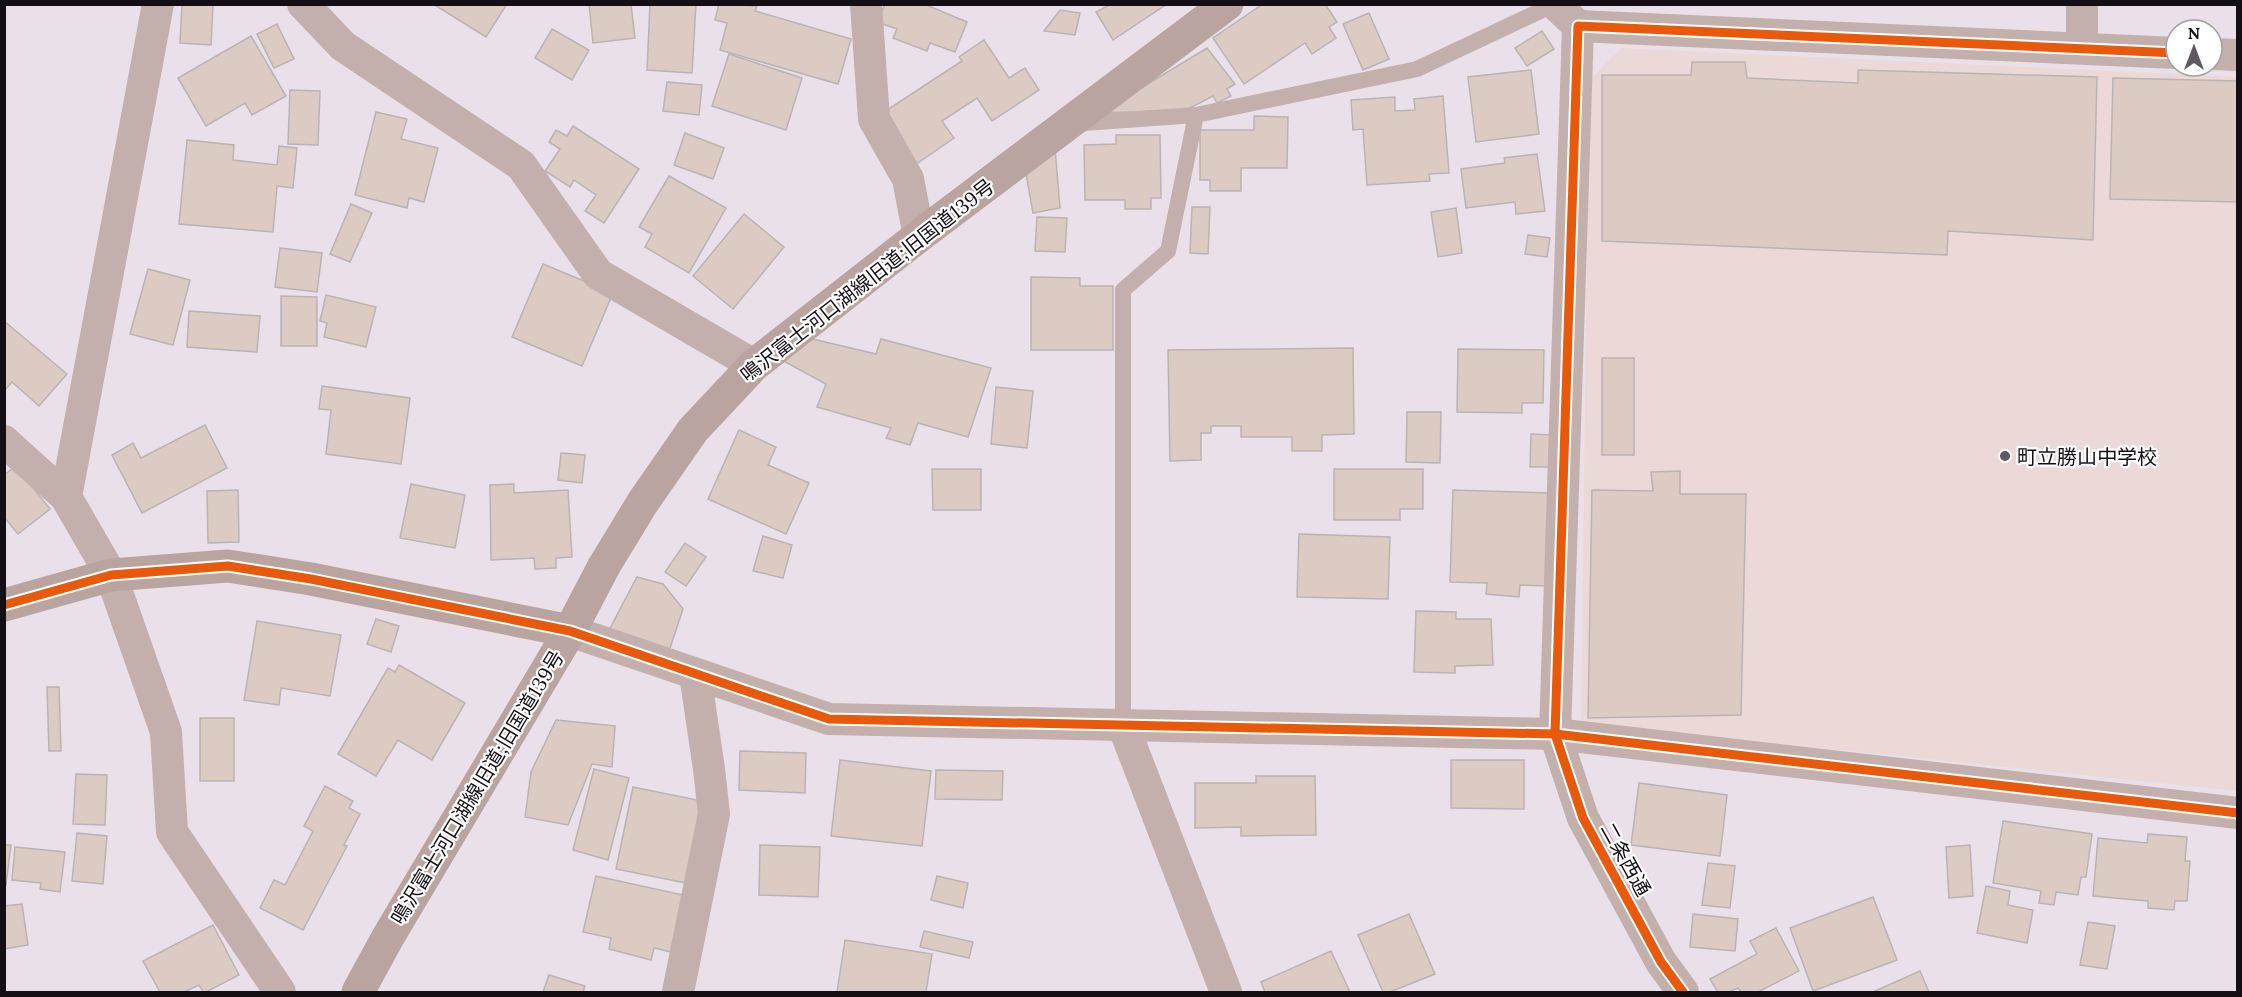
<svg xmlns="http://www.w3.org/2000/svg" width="2242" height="997" font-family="Lora,'Noto Sans JP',serif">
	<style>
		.education { fill: #ebd9d8 }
		.building { fill: #dccbc2; stroke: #bab3b4; stroke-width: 1.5 }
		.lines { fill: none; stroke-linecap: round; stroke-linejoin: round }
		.lane { stroke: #c3afab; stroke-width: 16 }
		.street { stroke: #c3afab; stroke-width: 32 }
		.secondary { stroke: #baa4a0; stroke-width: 33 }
		.cycleway-casing { stroke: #fff; stroke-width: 13 }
		.cycleway { stroke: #e8590c; stroke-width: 9 }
		.poi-dot { fill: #5f5860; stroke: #fff; stroke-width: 2 }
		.labels { text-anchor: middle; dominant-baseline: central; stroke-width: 4.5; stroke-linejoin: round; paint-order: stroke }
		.street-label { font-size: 20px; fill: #140f15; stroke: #fff }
		.poi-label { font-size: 20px; fill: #140f15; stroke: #fff; text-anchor: start }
	</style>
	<rect width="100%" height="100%" fill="#eae0ea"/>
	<!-- education -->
	<polygon class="education" points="1622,48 2237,77 2237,791 1581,723 1589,80"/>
	<!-- building -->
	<g class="building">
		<polygon points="182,4 213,4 211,45 180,43"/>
		<polygon points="433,4 507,4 486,37"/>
		<polygon points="589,4 631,4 635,38 593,43"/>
		<polygon points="650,4 696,4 692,73 647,70"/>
		<polygon points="719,4 757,6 755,11 851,39 838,84 720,50 727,23 715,20"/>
		<polygon points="885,4 924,4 967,22 955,52 930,43 927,51 893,38 897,29 877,22"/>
		<polygon points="1111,4 1167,4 1113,40 1096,12"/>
		<polygon points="1263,4 1325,4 1337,22 1329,27 1336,38 1312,54 1305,43 1244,84 1213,38"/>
		<polygon points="1060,10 1080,13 1075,35 1044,31"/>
		<polygon points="1369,13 1389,59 1363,70 1343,24"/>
		<polygon points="277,24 294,59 274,68 257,34"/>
		<polygon points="552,29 589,50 572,80 535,58"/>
		<polygon points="1542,31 1554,49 1527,66 1515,48"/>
		<polygon points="251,36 286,96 252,115 245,103 206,126 178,78"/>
		<polygon points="984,40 1009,78 1025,68 1039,90 992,121 977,98 942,121 954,138 915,165 881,114 962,61 959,57"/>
		<polygon points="1207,48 1235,84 1227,89 1231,96 1217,103 1213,96 1186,110 1100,113"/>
		<polygon points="729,54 802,78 786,130 712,106"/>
		<polygon points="1692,62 1745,62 1747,78 1858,83 1858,70 2097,77 2093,240 1948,231 1947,255 1602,241 1602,75 1691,75"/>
		<polygon points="1531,70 1539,134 1476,142 1468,77"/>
		<polygon points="2113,78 2238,81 2238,202 2110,199"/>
		<polygon points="667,82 702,85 699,115 663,111"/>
		<polygon points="290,90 320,91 318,145 288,144"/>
		<polygon points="1443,96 1449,173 1429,174 1430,181 1367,185 1363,129 1353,130 1351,100 1395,97 1395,111 1415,110 1414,99"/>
		<polygon points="376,112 407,119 401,139 438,148 424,202 409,198 407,208 355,195"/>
		<polygon points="1254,116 1288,117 1287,168 1241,168 1241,191 1210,191 1210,180 1200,180 1200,130 1254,130"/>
		<polygon points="573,126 639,169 604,223 585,211 596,195 574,180 570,187 545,171 560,149 549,142 556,130 567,136"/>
		<polygon points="685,133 724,148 713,179 674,165"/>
		<polygon points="1116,135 1160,135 1161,198 1151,198 1151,209 1125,209 1125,200 1085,200 1084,145 1116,144"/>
		<polygon points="187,140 234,145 233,160 277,165 279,146 297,148 293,188 277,186 273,232 179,224"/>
		<polygon points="1055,148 1060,208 1033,213 1024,162"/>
		<polygon points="1537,154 1545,211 1516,214 1515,202 1466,208 1461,169 1505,163 1504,158"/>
		<polygon points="669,176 726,208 689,273 645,247 652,234 639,227"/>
		<polygon points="351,204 372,213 350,262 330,254"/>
		<polygon points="1192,207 1210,207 1208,254 1190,253"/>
		<polygon points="1456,208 1462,253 1438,257 1431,212"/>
		<polygon points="744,214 784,247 733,309 693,276"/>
		<polygon points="1037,217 1067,218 1065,252 1035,251"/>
		<polygon points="1528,235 1550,238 1547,257 1525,254"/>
		<polygon points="280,248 322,253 317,292 275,287"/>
		<polygon points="543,264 613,293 582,366 512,337"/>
		<polygon points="148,269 190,280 173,345 130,334"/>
		<polygon points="1031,277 1080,278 1080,286 1113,286 1113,350 1031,350"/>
		<polygon points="326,295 376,307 366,347 324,337 327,323 320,321"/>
		<polygon points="281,296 317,297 317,346 281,346"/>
		<polygon points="189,311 260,316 257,352 187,347"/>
		<polygon points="4,321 67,374 39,406 12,382 4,391"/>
		<polygon points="800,336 876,354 881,339 991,368 968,437 918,423 910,445 886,438 891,428 817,407 826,384 780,359"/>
		<polygon points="1353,348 1354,434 1322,435 1322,451 1292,451 1292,437 1241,437 1241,426 1211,426 1211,433 1201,433 1201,460 1170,461 1168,350"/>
		<polygon points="1458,349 1544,350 1543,403 1522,403 1522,413 1457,412"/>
		<rect x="1602" y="358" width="32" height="97"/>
		<polygon points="322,386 410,398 401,464 326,454 331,410 319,409"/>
		<polygon points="996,387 1033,391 1027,448 991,444"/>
		<polygon points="1407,412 1441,412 1440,463 1406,462"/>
		<polygon points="205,425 227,468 142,513 112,455 133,443 141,458"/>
		<polygon points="739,430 776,447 768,465 809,483 786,534 708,499"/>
		<polygon points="1531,434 1554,435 1553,467 1530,467"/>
		<polygon points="561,453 585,455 582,483 558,480"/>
		<polygon points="16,466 50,509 18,534 4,517 4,475"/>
		<polygon points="932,469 981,469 981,510 933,510"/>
		<polygon points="1334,469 1423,469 1423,509 1400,509 1400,520 1334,520"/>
		<polygon points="1680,471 1680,494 1746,494 1741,715 1588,718 1592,490 1653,491 1651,472"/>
		<polygon points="411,484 465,495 455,548 400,538"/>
		<polygon points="514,484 514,493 568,490 572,557 556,558 556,568 535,569 534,558 491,560 490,485"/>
		<polygon points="238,490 239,542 208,543 207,491"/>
		<polygon points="1453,490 1551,493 1548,586 1520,585 1519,597 1486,594 1487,583 1450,582"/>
		<polygon points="1299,534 1390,537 1388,599 1297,597"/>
		<polygon points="763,536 792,545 783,578 753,571"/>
		<polygon points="685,543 706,557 686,586 665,572"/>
		<polygon points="637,577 663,584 683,609 668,654 608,632"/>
		<polygon points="1416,611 1456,612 1456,619 1491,619 1493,665 1455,666 1455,673 1414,672"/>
		<polygon points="376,619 399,626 391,652 367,644"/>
		<polygon points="257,621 341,635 330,696 281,688 279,705 244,700"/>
		<polygon points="399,665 465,703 432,760 398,740 376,776 338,754 388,668 395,672"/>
		<polygon points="47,687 59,687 61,751 49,751"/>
		<rect x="200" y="718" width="34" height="63"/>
		<polygon points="556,720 615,726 612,767 592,764 568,825 525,817 531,772"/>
		<polygon points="740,751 806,753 805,793 739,790"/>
		<polygon points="840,760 931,771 922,846 831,836"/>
		<polygon points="1451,760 1524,760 1524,809 1451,808"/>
		<polygon points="594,769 629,778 608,860 573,850"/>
		<polygon points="936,770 1003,771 1002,800 935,799"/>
		<polygon points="76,774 107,775 105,825 73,824"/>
		<polygon points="1256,776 1315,776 1316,835 1241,836 1241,827 1195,828 1195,783 1256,783"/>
		<polygon points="1639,783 1727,795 1720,856 1631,845"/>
		<polygon points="325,786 353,801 349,808 360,814 344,845 347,846 303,930 260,908 274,880 285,885 313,831 304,826"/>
		<polygon points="633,787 702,801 691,884 616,869"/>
		<polygon points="2003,821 2092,834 2086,877 2081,877 2078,895 2056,892 2054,905 2039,903 2041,891 1993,883"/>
		<polygon points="77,833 107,836 103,884 72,881"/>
		<polygon points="2148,834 2187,837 2185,861 2190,861 2187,901 2175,901 2174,910 2148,908 2148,901 2093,896 2098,838 2147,843"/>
		<polygon points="4,845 11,845 6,885 4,885"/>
		<polygon points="760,845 820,847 818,897 759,895"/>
		<polygon points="1970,845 1973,896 1949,898 1946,847"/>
		<polygon points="15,847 65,852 60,892 40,889 41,883 12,880"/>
		<polygon points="1708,863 1735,866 1730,908 1702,905"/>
		<polygon points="596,876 683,895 671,952 654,948 651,960 609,949 611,938 583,932"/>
		<polygon points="937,876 968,883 963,908 931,900"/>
		<polygon points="1986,886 2010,891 2008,905 2033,910 2027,943 1977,933"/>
		<polygon points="1873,897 1897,960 1813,991 1790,928"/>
		<polygon points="22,904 28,945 4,949 4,906"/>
		<polygon points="1409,914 1435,974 1390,992 1383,992 1358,935"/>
		<polygon points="1693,914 1738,919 1735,951 1690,947"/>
		<polygon points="2088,922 2115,926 2107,969 2080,965"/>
		<polygon points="213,925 239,975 206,992 203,992 199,985 184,992 160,992 143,961"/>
		<polygon points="1776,928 1799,971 1758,992 1741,992 1738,988 1729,992 1718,992 1710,979 1757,954 1750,941"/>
		<polygon points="924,931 973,942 969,958 920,947"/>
		<polygon points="845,940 932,954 926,992 837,992"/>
		<polygon points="1331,951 1350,992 1265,992 1261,982"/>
		<polygon points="1920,971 1929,992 1873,992"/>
		<polygon points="549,975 585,986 583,992 543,992"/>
	</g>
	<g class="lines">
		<!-- lane -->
		<g class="lane">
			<polyline points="1078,119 1084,123 1196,115 1417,69 1555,4"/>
			<polyline points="1123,725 1123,290 1168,251 1196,115"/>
		</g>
		<!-- street -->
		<g class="street">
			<polyline points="303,4 343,46 521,165 598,274 754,365"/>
			<polyline points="866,4 874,119 908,179 919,236"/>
			<polyline points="1555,4 1578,26"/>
			<polyline points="2082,48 2082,4"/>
			<polyline points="2212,54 2238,55"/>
			<polyline points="4,441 66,497 111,575 166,732 172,832 280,992"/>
			<polyline points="66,497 158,4"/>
			<polyline points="570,631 829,719 1555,734 2238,813"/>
			<polyline points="1123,725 1226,992"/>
			<polyline points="678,992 714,814 709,769 695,674"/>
			<polyline points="1683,992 1661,962 1583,818 1555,734 1578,26 2176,53"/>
		</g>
		<!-- secondary -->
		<g class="secondary">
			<polyline points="4,605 111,575 228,566 311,579 570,631"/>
			<polyline points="358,992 388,937 570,631 604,566 643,502 693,430 754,365 919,236 1227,4"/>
		</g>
		<defs>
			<g id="cycleway">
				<polyline points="4,605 111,575 228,566 311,579 570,631 829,719 1555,734 2238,813"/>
				<polyline points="1683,992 1661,962 1583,818 1555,734 1578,26 2176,53"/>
			</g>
		</defs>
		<!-- cycleway casing -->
		<use href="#cycleway" class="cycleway-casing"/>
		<!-- cycleway -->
		<use href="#cycleway" class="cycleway"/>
	</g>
	<!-- markers -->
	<circle class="poi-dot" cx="2005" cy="456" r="6"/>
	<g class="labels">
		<!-- street labels -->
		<g class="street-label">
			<text transform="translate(867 280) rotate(-38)">鳴沢富士河口湖線旧道;旧国道139号</text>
			<text transform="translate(477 787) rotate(-59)">鳴沢富士河口湖線旧道;旧国道139号</text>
			<text transform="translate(1626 859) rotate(61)">二条西通</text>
		</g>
		<!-- poi labels -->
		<g class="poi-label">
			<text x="2017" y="456">町立勝山中学校</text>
		</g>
	</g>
	<!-- border -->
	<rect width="2242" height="997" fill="none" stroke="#140f15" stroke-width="12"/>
	<!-- north arrow -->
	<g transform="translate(2194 48)"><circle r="28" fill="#ffffff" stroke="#a19fa1" stroke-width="1.5"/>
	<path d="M0-4.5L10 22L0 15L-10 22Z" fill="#5f5860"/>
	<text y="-9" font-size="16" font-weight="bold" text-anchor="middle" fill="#140f15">N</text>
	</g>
</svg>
